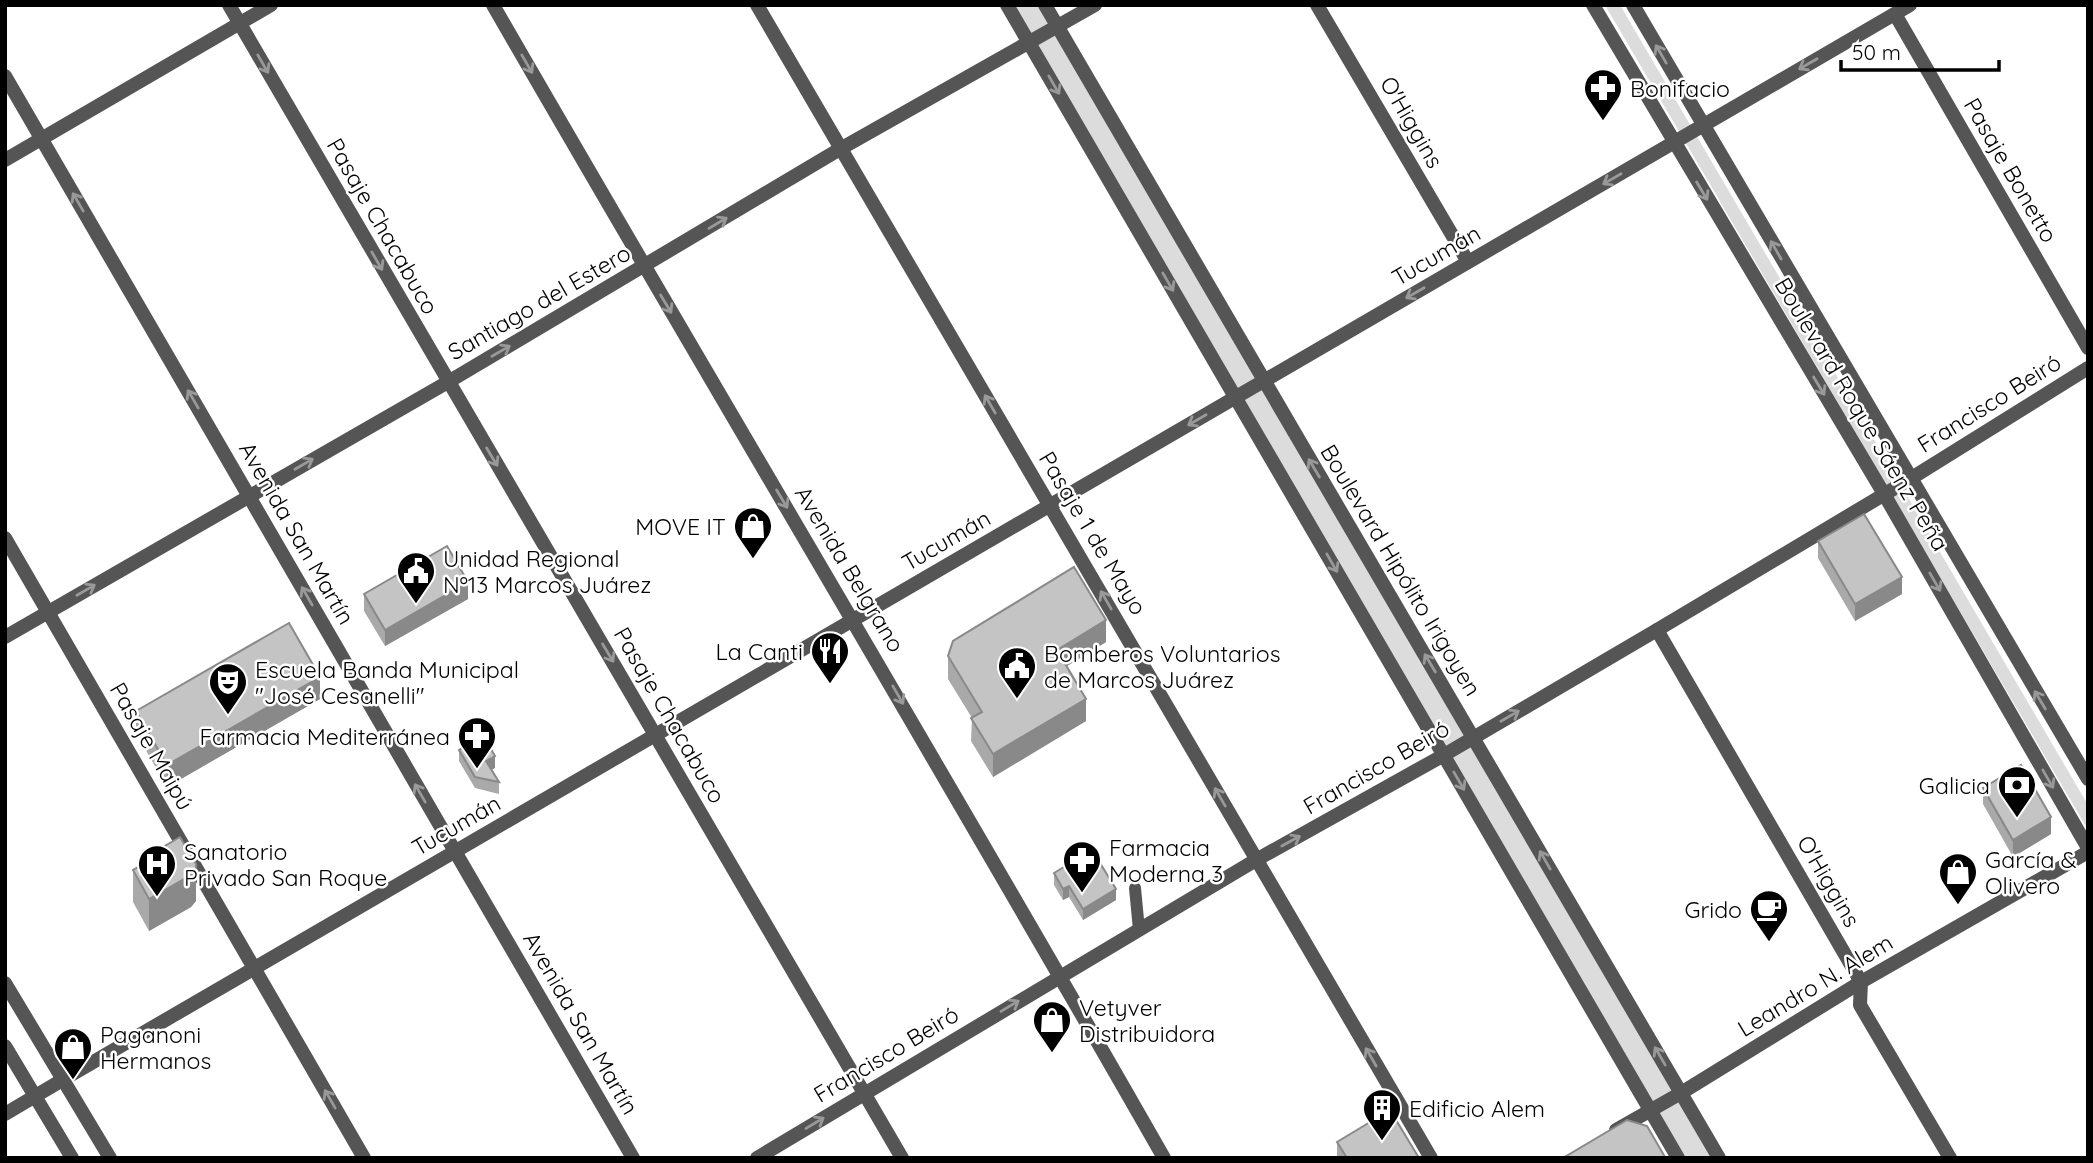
<svg xmlns="http://www.w3.org/2000/svg" width="2093" height="1163" font-family="Quicksand,sans-serif">
	<style>
		.green { fill: #dcdcdc }
		.lines { fill: none; stroke-linecap: round; stroke-linejoin: round }
		.service { stroke: #555; stroke-width: 12 }
		.minor { stroke: #555; stroke-width: 14 }
		.tertiary { stroke: #555; stroke-width: 14 }
		.wall { fill: #a9a9a9 }
		.shaded-wall { fill: #898989 }
		.building { fill: #c4c4c4; stroke: #898989; stroke-width: 2 }
		.oneway { stroke: #999 }
		.labels { text-anchor: middle; dominant-baseline: central; stroke-width: 5; stroke-linejoin: round; paint-order: stroke }
		.poi-label { font-size: 23px; fill: #000; stroke: #fff; text-anchor: start }
		.street-label { font-size: 23px; fill: #000; stroke: #fff }
	</style>
	<rect width="100%" height="100%" fill="#fff"/>
	<!-- green -->
	<g class="green">
		<polygon points="1007,5 1045,5 1719,1158 1678,1158"/>
		<polygon points="1605,5 1620,5 2088,805 2088,830"/>
	</g>
	<g class="lines">
		<!-- service -->
		<polyline class="service" points="1135,888 1139,930"/>
		<!-- minor -->
		<g class="minor">
			<polyline points="229,5 902,1158"/>
			<polyline points="757,5 1431,1158"/>
			<polyline points="1317,5 1468,262"/>
			<polyline points="1895,14 2088,348"/>
			<polyline points="5,76 633,1158"/>
			<polyline points="5,160 271,5"/>
			<polyline points="5,538 364,1158"/>
			<polyline points="1657,630 1861,982 1860,1005 1950,1158"/>
			<polyline points="5,637 448,382 840,149 1095,5"/>
			<polyline points="64,1079 1910,5"/>
			<polyline points="1616,1130 1681,1093 1861,982 2088,852"/>
			<polyline points="757,1158 1256,860 1444,755 1657,630 1910,479 2088,368"/>
		</g>
		<!-- tertiary -->
		<g class="tertiary">
			<path d="M 493,5 C 715,390 944,772 1164,1158"/>
			<polyline points="1007,5 1678,1158"/>
			<path d="M 1045,5 C 1269,390 1494,773 1719,1158"/>
			<polyline points="1593,5 1884,494 2088,848"/>
			<polyline points="1633,5 2088,779"/>
			<polyline points="5,983 110,1158"/>
			<polyline points="5,1046 72,1158"/>
			<polyline points="5,1114 64,1079"/>
		</g>
	</g>
	<!-- wall -->
	<g class="wall">
		<polygon points="1818,541 1902,594 1855,621 1818,558"/>
		<polygon points="364,594 468,599 385,646 364,611"/>
		<polygon points="1106,642 1067,666 1086,721 993,777 971,741 972,718 948,679 948,656"/>
		<polygon points="320,699 167,787 136,733 136,711"/>
		<polygon points="459,750 495,768 492,769 499,782 499,794 475,788 459,761"/>
		<polygon points="1983,788 2051,834 2013,857 1983,804"/>
		<polygon points="139,861 196,901 191,907 149,931 133,902 133,870 139,866"/>
		<polygon points="1054,873 1116,900 1083,920 1069,897 1063,900 1054,885"/>
		<polygon points="1337,1142 1419,1158 1337,1158"/>
	</g>
	<!-- shaded-wall -->
	<g class="shaded-wall">
		<polygon points="1902,577 1902,594 1855,621 1855,604"/>
		<polygon points="468,582 468,599 385,646 385,630"/>
		<polygon points="1106,620 1106,642 1057,672 1057,650"/>
		<polygon points="320,677 320,699 167,787 167,765"/>
		<polygon points="1086,699 1086,721 993,777 993,754"/>
		<polygon points="495,756 495,768 486,773 486,761"/>
		<polygon points="2051,817 2051,834 2013,857 2013,840"/>
		<polygon points="196,870 196,901 191,907 149,931 149,899"/>
		<polygon points="1069,886 1069,897 1063,900 1063,889"/>
		<polygon points="1116,889 1116,900 1083,920 1083,909"/>
	</g>
	<!-- building -->
	<g class="building">
		<polygon points="1864,514 1902,577 1855,604 1818,541"/>
		<polygon points="447,546 468,582 385,630 364,594"/>
		<polygon points="1074,567 1106,620 1057,650 1086,699 993,754 971,718 982,712 948,656 953,641"/>
		<polygon points="289,623 320,677 167,765 136,711"/>
		<polygon points="483,735 495,756 486,761 499,782 475,777 459,750"/>
		<polygon points="2021,765 2051,817 2013,840 1983,788"/>
		<polygon points="180,837 196,864 196,870 191,875 149,899 133,870 142,865 139,861"/>
		<polygon points="1092,850 1116,889 1083,909 1069,886 1063,889 1054,873"/>
		<polygon points="1390,1110 1419,1158 1347,1158 1337,1142"/>
		<polygon points="1627,1120 1647,1126 1665,1157 1663,1158 1563,1158"/>
	</g>
	<!-- one-way arrows -->
	<defs><path id="oneway-shaft" d="M-6 0H5M1.5-3L5.5 0L1.5 3" fill="none" stroke-width="1.6" stroke-linecap="round" stroke-linejoin="round" transform="scale(1.75)"/></defs>
	<g class="oneway">
		<use href="#oneway-shaft" transform="translate(1661 54) rotate(-120)"/>
		<use href="#oneway-shaft" transform="translate(263 64) rotate(60)"/>
		<use href="#oneway-shaft" transform="translate(527 64) rotate(60)"/>
		<use href="#oneway-shaft" transform="translate(1808 64) rotate(150)"/>
		<use href="#oneway-shaft" transform="translate(1054 85) rotate(60)"/>
		<use href="#oneway-shaft" transform="translate(1612 179) rotate(150)"/>
		<use href="#oneway-shaft" transform="translate(1702 191) rotate(59)"/>
		<use href="#oneway-shaft" transform="translate(78 202) rotate(-120)"/>
		<use href="#oneway-shaft" transform="translate(718 223) rotate(-31)"/>
		<use href="#oneway-shaft" transform="translate(1776 250) rotate(-120)"/>
		<use href="#oneway-shaft" transform="translate(377 261) rotate(60)"/>
		<use href="#oneway-shaft" transform="translate(1168 282) rotate(60)"/>
		<use href="#oneway-shaft" transform="translate(1415 293) rotate(150)"/>
		<use href="#oneway-shaft" transform="translate(666 304) rotate(59)"/>
		<use href="#oneway-shaft" transform="translate(501 351) rotate(-30)"/>
		<use href="#oneway-shaft" transform="translate(1819 386) rotate(59)"/>
		<use href="#oneway-shaft" transform="translate(193 399) rotate(-120)"/>
		<use href="#oneway-shaft" transform="translate(990 404) rotate(-120)"/>
		<use href="#oneway-shaft" transform="translate(1197 420) rotate(150)"/>
		<use href="#oneway-shaft" transform="translate(492 457) rotate(59)"/>
		<use href="#oneway-shaft" transform="translate(304 464) rotate(-30)"/>
		<use href="#oneway-shaft" transform="translate(1314 468) rotate(-121)"/>
		<use href="#oneway-shaft" transform="translate(782 499) rotate(59)"/>
		<use href="#oneway-shaft" transform="translate(1332 563) rotate(60)"/>
		<use href="#oneway-shaft" transform="translate(1935 582) rotate(60)"/>
		<use href="#oneway-shaft" transform="translate(86 590) rotate(-30)"/>
		<use href="#oneway-shaft" transform="translate(307 596) rotate(-120)"/>
		<use href="#oneway-shaft" transform="translate(1106 600) rotate(-120)"/>
		<use href="#oneway-shaft" transform="translate(608 653) rotate(59)"/>
		<use href="#oneway-shaft" transform="translate(1430 663) rotate(-121)"/>
		<use href="#oneway-shaft" transform="translate(898 695) rotate(60)"/>
		<use href="#oneway-shaft" transform="translate(2040 700) rotate(-121)"/>
		<use href="#oneway-shaft" transform="translate(1510 716) rotate(-30)"/>
		<use href="#oneway-shaft" transform="translate(2048 779) rotate(60)"/>
		<use href="#oneway-shaft" transform="translate(1459 781) rotate(60)"/>
		<use href="#oneway-shaft" transform="translate(420 793) rotate(-120)"/>
		<use href="#oneway-shaft" transform="translate(1220 797) rotate(-120)"/>
		<use href="#oneway-shaft" transform="translate(1291 841) rotate(-29)"/>
		<use href="#oneway-shaft" transform="translate(1545 860) rotate(-120)"/>
		<use href="#oneway-shaft" transform="translate(1010 1006) rotate(-31)"/>
		<use href="#oneway-shaft" transform="translate(1660 1056) rotate(-120)"/>
		<use href="#oneway-shaft" transform="translate(1371 1057) rotate(-120)"/>
		<use href="#oneway-shaft" transform="translate(330 1099) rotate(-120)"/>
		<use href="#oneway-shaft" transform="translate(815 1123) rotate(-31)"/>
	</g>
	<!-- icons -->
	<defs>
		<symbol id="pharmacy-pin" viewBox="-11 -11 22 30"><path d="M0 17L-7.5 6A9.5 9.5 0 1 1 7.5 6Z" fill="#000" stroke="#fff"/><path d="M-2-6h4v4h4v4h-4v4h-4v-4h-4v-4h4Z" fill="#fff"/></symbol>
		<symbol id="shop-pin" viewBox="-11 -11 22 30"><path d="M0 17L-7.5 6A9.5 9.5 0 1 1 7.5 6Z" fill="#000" stroke="#fff"/><path d="M-5-2.5h2.3a2.7 3.5 0 0 1 5.4 0H5L5.5 6h-11ZM-1.5-2.5h3a1.5 2.3 0 0 0-3 0Z" fill="#fff"/></symbol>
		<symbol id="civic-pin" viewBox="-11 -11 22 30"><path d="M0 17L-7.5 6A9.5 9.5 0 1 1 7.5 6Z" fill="#000" stroke="#fff"/><path d="M-.6-6.5H3V-4.5H.6V-3L4-1V1h2V6H-6V1h2V-1L-.6-3ZM-1.2 2.5V6h2.4V2.5Z" fill="#fff"/></symbol>
		<symbol id="restaurant-pin" viewBox="-11 -11 22 30"><path d="M0 17L-7.5 6A9.5 9.5 0 1 1 7.5 6Z" fill="#000" stroke="#fff"/><path d="M-5-6h1v4h1v-4h1v4h1v-4h1v5L-1.5 .5V6h-2V.5L-5-1ZM5-6V6H3V1.5H1.5Q1.5-4 5-6Z" fill="#fff"/></symbol>
		<symbol id="theatre-pin" viewBox="-11 -11 22 30"><path d="M0 17L-7.5 6A9.5 9.5 0 1 1 7.5 6Z" fill="#000" stroke="#fff"/><path d="M-5-5.5Q0-4 5-5.5V0Q5 5 0 6Q-5 5-5 0ZM-3.3-2.5H-1v1.5H-3.3ZM1-2.5H3.3v1.5H1ZM-2.8 1Q0 5.5 2.8 1Z" fill="#fff"/></symbol>
		<symbol id="bank-pin" viewBox="-11 -11 22 30"><path d="M0 17L-7.5 6A9.5 9.5 0 1 1 7.5 6Z" fill="#000" stroke="#fff"/><path d="M-6-4H6V4H-6ZM0-2.3a2.3 2.3 0 1 0 0 4.6a2.3 2.3 0 1 0 0-4.6Z" fill="#fff"/></symbol>
		<symbol id="hospital-pin" viewBox="-11 -11 22 30"><path d="M0 17L-7.5 6A9.5 9.5 0 1 1 7.5 6Z" fill="#000" stroke="#fff"/><path d="M-5-5h3v3.5h4V-5h3V5h-3V1.5h-4V5h-3Z" fill="#fff"/></symbol>
		<symbol id="cafe-pin" viewBox="-11 -11 22 30"><path d="M0 17L-7.5 6A9.5 9.5 0 1 1 7.5 6Z" fill="#000" stroke="#fff"/><path d="M-5.5-4.5H6V0H3Q3 3.5 0 3.5H-2.5Q-5.5 3.5-5.5 0ZM3-3.2v2h1.7v-2ZM-6 4.5H4V6H-6Z" fill="#fff"/></symbol>
		<symbol id="building-pin" viewBox="-11 -11 22 30"><path d="M0 17L-7.5 6A9.5 9.5 0 1 1 7.5 6Z" fill="#000" stroke="#fff"/><path d="M-4-6H4V6H1V3H-1V6H-4ZM-2.5-4.3h1.7v1.8h-1.7ZM.8-4.3h1.7v1.8H.8ZM-2.5-1h1.7V.8h-1.7ZM.8-1h1.7V.8H.8Z" fill="#fff"/></symbol>
	</defs>
	<g fill-rule="evenodd">
		<use href="#pharmacy-pin" x="1581" y="66" width="44" height="60"/>
		<use href="#shop-pin" x="731" y="504" width="44" height="60"/>
		<use href="#civic-pin" x="394" y="549" width="44" height="60"/>
		<use href="#restaurant-pin" x="808" y="629" width="44" height="60"/>
		<use href="#civic-pin" x="995" y="644" width="44" height="60"/>
		<use href="#theatre-pin" x="206" y="660" width="44" height="60"/>
		<use href="#pharmacy-pin" x="455" y="714" width="44" height="60"/>
		<use href="#bank-pin" x="1995" y="763" width="44" height="60"/>
		<use href="#pharmacy-pin" x="1060" y="838" width="44" height="60"/>
		<use href="#hospital-pin" x="135" y="842" width="44" height="60"/>
		<use href="#shop-pin" x="1936" y="850" width="44" height="60"/>
		<use href="#cafe-pin" x="1747" y="887" width="44" height="60"/>
		<use href="#shop-pin" x="1030" y="998" width="44" height="60"/>
		<use href="#shop-pin" x="51" y="1025" width="44" height="60"/>
		<use href="#building-pin" x="1360" y="1086" width="44" height="60"/>
	</g>
	<g class="labels">
		<!-- poi labels -->
		<g class="poi-label">
			<text x="1630" y="88">Bonifacio</text>
			<text x="726" y="526" text-anchor="end">MOVE IT</text>
			<text x="443" y="558">Unidad Regional<tspan x="443" dy="26">Nº13 Marcos Juárez</tspan></text>
			<text x="803" y="651" text-anchor="end">La Canti</text>
			<text x="1044" y="653">Bomberos Voluntarios<tspan x="1044" dy="26">de Marcos Juárez</tspan></text>
			<text x="255" y="669">Escuela Banda Municipal<tspan x="255" dy="26">"José Cesanelli"</tspan></text>
			<text x="450" y="736" text-anchor="end">Farmacia Mediterránea</text>
			<text x="1990" y="785" text-anchor="end">Galicia</text>
			<text x="1109" y="847">Farmacia<tspan x="1109" dy="26">Moderna 3</tspan></text>
			<text x="184" y="851">Sanatorio<tspan x="184" dy="26">Privado San Roque</tspan></text>
			<text x="1985" y="859">García &amp;<tspan x="1985" dy="26">Olivero</tspan></text>
			<text x="1742" y="909" text-anchor="end">Grido</text>
			<text x="1079" y="1007">Vetyver<tspan x="1079" dy="26">Distribuidora</tspan></text>
			<text x="100" y="1034">Paganoni<tspan x="100" dy="26">Hermanos</tspan></text>
			<text x="1409" y="1108">Edificio Alem</text>
		</g>
		<!-- street labels -->
		<g class="street-label">
			<text transform="translate(1412 122) rotate(60)">O'Higgins</text>
			<text transform="translate(2011 170) rotate(60)">Pasaje Bonetto</text>
			<text transform="translate(383 226) rotate(60)">Pasaje Chacabuco</text>
			<text transform="translate(1436 255) rotate(-30)">Tucumán</text>
			<text transform="translate(539 302) rotate(-30)">Santiago del Estero</text>
			<text transform="translate(1989 403) rotate(-32)">Francisco Beiró</text>
			<text transform="translate(1862 414) rotate(59)">Boulevard Roque Sáenz Peña</text>
			<text transform="translate(297 533) rotate(60)">Avenida San Martín</text>
			<text transform="translate(1093 533) rotate(59)">Pasaje 1 de Mayo</text>
			<text transform="translate(946 540) rotate(-30)">Tucumán</text>
			<text transform="translate(850 569) rotate(59)">Avenida Belgrano</text>
			<text transform="translate(1401 570) rotate(59)">Boulevard Hipólito Irigoyen</text>
			<text transform="translate(670 715) rotate(60)">Pasaje Chacabuco</text>
			<text transform="translate(152 746) rotate(60)">Pasaje Maipú</text>
			<text transform="translate(1376 767) rotate(-30)">Francisco Beiró</text>
			<text transform="translate(456 825) rotate(-30)">Tucumán</text>
			<text transform="translate(1829 881) rotate(60)">O'Higgins</text>
			<text transform="translate(1815 985) rotate(-31)">Leandro N. Alem</text>
			<text transform="translate(581 1023) rotate(60)">Avenida San Martín</text>
			<text transform="translate(886 1054) rotate(-31)">Francisco Beiró</text>
		</g>
	</g>
	<!-- border -->
	<rect width="2093" height="1163" fill="none" stroke="#000000" stroke-width="14"/>
	<!-- scale -->
	<path d="M1841 60v10h158v-10" fill="none" stroke="#000000" stroke-width="3.5"/>
	<text x="1852" y="60" font-size="21" fill="#000000" stroke="#ffffff" stroke-width="5" paint-order="stroke">50 m</text>
</svg>
